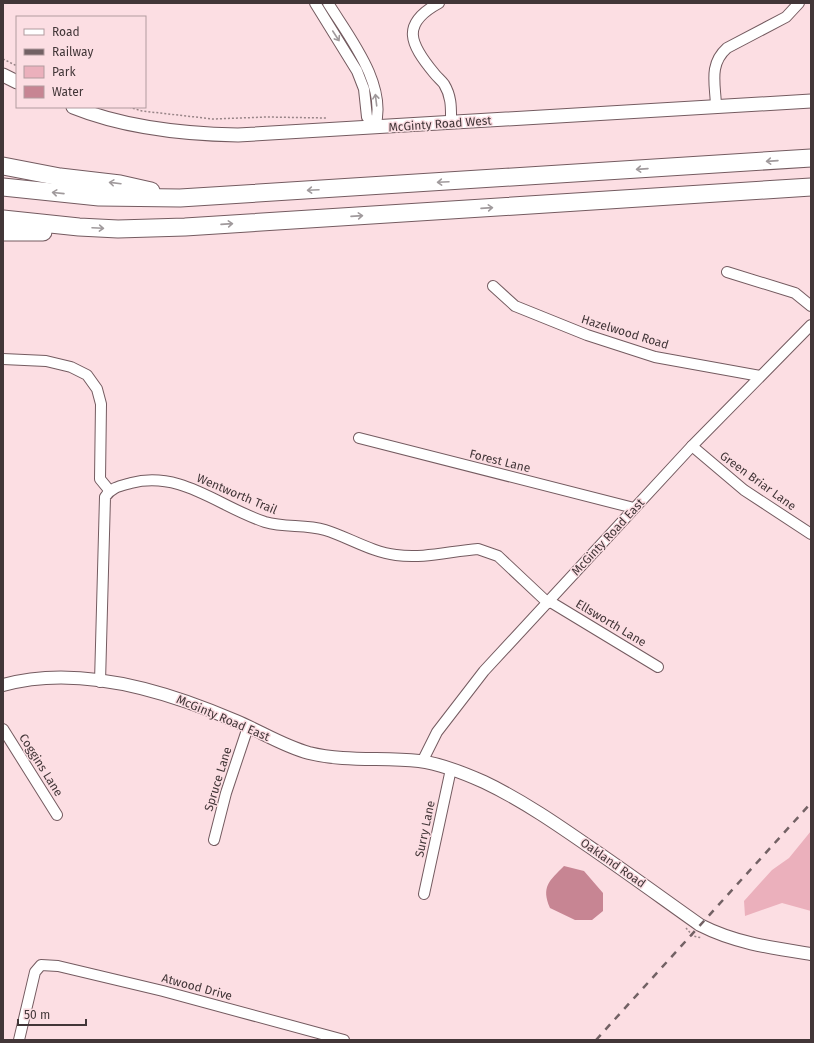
<svg xmlns="http://www.w3.org/2000/svg" width="814" height="1043" font-family="'Fira Sans',sans-serif">
	<style>
		.green { fill: #ebb0bc }
		.water { fill: #c78593 }
		.lines { fill: none; stroke-linecap: round; stroke-linejoin: round }
		.minor-casing { stroke: #745b60; stroke-width: 12 }
		.tertiary-casing { stroke: #745b60; stroke-width: 14 }
		.secondary-casing { stroke: #745b60; stroke-width: 15 }
		.motorway-casing { stroke: #745b60; stroke-width: 19 }
		.path { stroke: #998588; stroke-width: 1.5; stroke-dasharray: 2 2; stroke-linecap: butt }
		.minor { stroke: #fff; stroke-width: 10 }
		.tertiary { stroke: #fff; stroke-width: 12 }
		.secondary { stroke: #fff; stroke-width: 13 }
		.motorway { stroke: #fff; stroke-width: 17 }
		.rail { stroke: #726164; stroke-width: 2.5; stroke-dasharray: 7 7; stroke-linecap: butt }
		.oneway { stroke: #a09a9c }
		.labels { text-anchor: middle; dominant-baseline: central; stroke-width: 3; stroke-linejoin: round; paint-order: stroke }
		.street-label { font-size: 12px; fill: #423638; stroke: #fcdee3 }
	</style>
	<rect width="100%" height="100%" fill="#fcdee3"/>
	<!-- green -->
	<polygon class="green" points="811,831 811,911 782,903 745,916 744,901 772,870 789,858"/>
	<!-- water -->
	<path class="water" d="M 564,866 L 584,871 L 603,893 L 603,911 L 592,920 L 575,920 L 550,908 C 541,887 549,881 564,866 Z"/>
	<g class="lines">
		<defs>
			<g id="minor">
				<path d="M 315,3 L 357,71 L 364,89 L 367,117 L 375,127 C 388,85 349,37 328,3"/>
				<path d="M 439,3 C 400,24 410,44 434,73 C 437,77 441,80 444,84 C 452,97 451,109 451,123"/>
				<path d="M 716,105 C 715,83 709,64 727,48 L 786,17 L 799,3"/>
				<polyline points="727,272 795,293 811,306"/>
				<polyline points="493,286 515,306 587,335 655,357 760,376"/>
				<polyline points="3,359 46,361 71,367 87,375 97,389 101,404 100,479 109,490"/>
				<polyline points="359,438 634,508"/>
				<polyline points="692,446 744,490 811,534"/>
				<polyline points="549,601 658,667"/>
				<path d="M 100,682 L 105,497 C 112,487 120,486 131,483 C 181,470 219,507 265,522 C 285,528 305,524 325,530 C 348,537 371,552 396,555 C 423,559 451,551 478,549 L 498,556 L 548,603"/>
				<polyline points="3,729 57,815"/>
				<polyline points="422,762 437,732 484,671 692,446 811,325"/>
				<polyline points="214,840 226,793 248,727"/>
				<polyline points="424,894 451,769"/>
				<polyline points="19,1040 35,972 41,965 58,966 163,991 344,1040"/>
			</g>
			<path id="tertiary" d="M 3,685 C 77,664 167,691 236,721 C 260,731 283,746 309,753 C 346,762 382,757 419,761 C 441,764 464,773 484,782 C 524,801 561,827 597,852 C 632,876 666,901 700,925 C 735,943 772,948 811,954"/>
			<g id="secondary">
				<polyline points="3,75 17,82"/>
				<path d="M 73,107 C 125,128 183,134 238,135 L 811,101"/>
			</g>
			<g id="motorway">
				<polyline points="3,166 60,177 120,184 151,191"/>
				<polyline points="3,187 99,197 180,198 811,158"/>
				<polyline points="3,219 79,227 118,229 185,227 811,187"/>
				<polyline points="3,232 43,232"/>
			</g>
		</defs>
		<!-- minor casing -->
		<use href="#minor" class="minor-casing"/>
		<!-- tertiary casing -->
		<use href="#tertiary" class="tertiary-casing"/>
		<!-- secondary casing -->
		<use href="#secondary" class="secondary-casing"/>
		<!-- motorway casing -->
		<use href="#motorway" class="motorway-casing"/>
		<!-- path -->
		<g class="path">
			<polyline points="3,59 17,66"/>
			<polyline points="129,107 142,111 213,119 267,117 326,118"/>
			<polyline points="686,928 693,936 702,938"/>
		</g>
		<!-- minor -->
		<use href="#minor" class="minor"/>
		<!-- tertiary -->
		<use href="#tertiary" class="tertiary"/>
		<!-- secondary -->
		<use href="#secondary" class="secondary"/>
		<!-- motorway -->
		<use href="#motorway" class="motorway"/>
		<!-- rail -->
		<polyline class="rail" points="596,1040 811,803"/>
	</g>
	<!-- one-way arrows -->
	<defs><path id="oneway-shaft" d="M-6 0H5M1.5-3L5.5 0L1.5 3" fill="none" stroke-width="1.6" stroke-linecap="round" stroke-linejoin="round"/></defs>
	<g class="oneway">
		<use href="#oneway-shaft" transform="translate(336 36) rotate(57)"/>
		<use href="#oneway-shaft" transform="translate(376 100) rotate(-97)"/>
		<use href="#oneway-shaft" transform="translate(772 161) rotate(176)"/>
		<use href="#oneway-shaft" transform="translate(642 169) rotate(176)"/>
		<use href="#oneway-shaft" transform="translate(443 182) rotate(177)"/>
		<use href="#oneway-shaft" transform="translate(115 183) rotate(-173)"/>
		<use href="#oneway-shaft" transform="translate(313 190) rotate(177)"/>
		<use href="#oneway-shaft" transform="translate(58 193) rotate(-174)"/>
		<use href="#oneway-shaft" transform="translate(487 208) rotate(-4)"/>
		<use href="#oneway-shaft" transform="translate(357 216) rotate(-4)"/>
		<use href="#oneway-shaft" transform="translate(227 224) rotate(-4)"/>
		<use href="#oneway-shaft" transform="translate(98 228) rotate(3)"/>
	</g>
	<g class="labels">
		<!-- street labels -->
		<g class="street-label">
			<text transform="translate(440 124) rotate(-4)">McGinty Road West</text>
			<text transform="translate(625 332) rotate(17)">Hazelwood Road</text>
			<text transform="translate(500 461) rotate(14)">Forest Lane</text>
			<text transform="translate(758 481) rotate(36)">Green Briar Lane</text>
			<text transform="translate(237 494) rotate(23)">Wentworth Trail</text>
			<text transform="translate(608 537) rotate(-47)">McGinty Road East</text>
			<text transform="translate(611 623) rotate(31)">Ellsworth Lane</text>
			<text transform="translate(223 718) rotate(23)">McGinty Road East</text>
			<text transform="translate(41 765) rotate(58)">Coggins Lane</text>
			<text transform="translate(218 779) rotate(-73)">Spruce Lane</text>
			<text transform="translate(425 829) rotate(-78)">Surry Lane</text>
			<text transform="translate(613 863) rotate(35)">Oakland Road</text>
			<text transform="translate(197 987) rotate(15)">Atwood Drive</text>
		</g>
	</g>
	<!-- border -->
	<rect width="814" height="1043" fill="none" stroke="#423638" stroke-width="8"/>
	<!-- legend -->
	<rect x="16" y="16" width="130" height="92" fill="#fcdee3" stroke="#b29b9f"/>
	<rect x="24" y="29" width="20" height="6" fill="#ffffff" stroke="#b29b9f"/>
	<text x="52" y="36" font-size="12" fill="#423638">Road</text>
	<rect x="24" y="49" width="20" height="6" fill="#726164" stroke="#b29b9f"/>
	<text x="52" y="56" font-size="12" fill="#423638">Railway</text>
	<rect x="24" y="66" width="20" height="12" fill="#ebb0bc" stroke="#b29b9f"/>
	<text x="52" y="76" font-size="12" fill="#423638">Park</text>
	<rect x="24" y="86" width="20" height="12" fill="#c78593" stroke="#b29b9f"/>
	<text x="52" y="96" font-size="12" fill="#423638">Water</text>
	<!-- scale -->
	<path d="M18 1019v6h68v-6" fill="none" stroke="#423638" stroke-width="2"/>
	<text x="24" y="1019" font-size="12" fill="#423638" stroke="#fcdee3" stroke-width="3" paint-order="stroke">50 m</text>
</svg>
